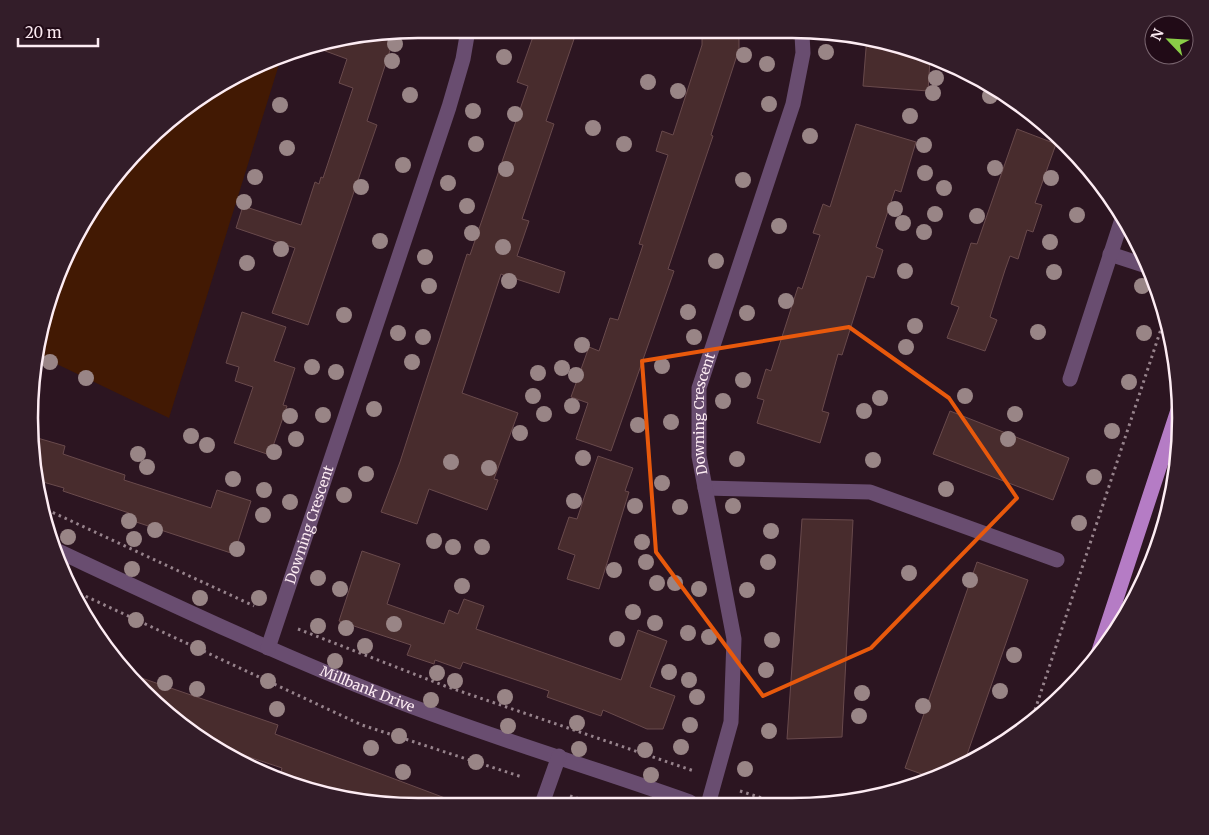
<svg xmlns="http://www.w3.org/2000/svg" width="1209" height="835" font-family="Merriweather,serif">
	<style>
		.green { fill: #421903 }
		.building { fill: #482c2d; stroke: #694a4c }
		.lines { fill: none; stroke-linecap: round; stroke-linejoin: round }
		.path { stroke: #97838c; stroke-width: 3; stroke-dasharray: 2.5 4; stroke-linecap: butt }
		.minor { stroke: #694d70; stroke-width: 15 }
		.major { stroke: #b57cc5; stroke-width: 15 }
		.tree { fill: #998586 }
		.marked { fill: none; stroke: #e8590c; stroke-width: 4; stroke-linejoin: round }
		.labels { text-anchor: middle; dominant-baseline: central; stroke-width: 5; stroke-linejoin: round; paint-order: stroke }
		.street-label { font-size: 14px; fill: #fdecf3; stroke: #210b17 }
		.rim { fill: none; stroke: #fdecf3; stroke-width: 2.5 }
	</style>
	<rect width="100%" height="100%" fill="#2c1521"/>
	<!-- green -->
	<polygon class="green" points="281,58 169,418 36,354 58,268 125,161 202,94"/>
	<!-- building -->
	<g class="building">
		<polygon points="535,31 550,31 574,39 546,121 554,124 522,219 529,221 517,256 565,272 559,293 501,274 462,393 518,413 494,479 498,480 487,510 429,489 417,524 381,512 400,462 467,254 470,255 528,86 517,82"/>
		<polygon points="396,32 367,121 377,125 308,325 272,313 295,248 236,228 243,206 301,225 315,182 319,184 321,177 323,178 353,88 339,83 347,59 309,45 317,42"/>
		<polygon points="702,33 739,34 739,49 711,135 713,136 668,269 674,271 611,451 576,439 588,403 571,397 589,347 599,351 610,318 618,320 643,245 639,244 668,155 656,151 662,131 673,135 702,45"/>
		<polygon points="867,36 930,60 928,91 863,86"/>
		<polygon points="856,124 916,142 901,192 895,190 876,247 883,250 874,278 867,276 842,355 838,354 822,411 829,413 820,443 757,423 764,400 757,398 766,369 771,371 798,287 802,289 820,235 813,233 823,204 830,207"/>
		<polygon points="1017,129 1056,144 1035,203 1042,205 1033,232 1027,230 1018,259 1010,256 1005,270 990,317 997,320 985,351 947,338 959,307 951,304 971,243 977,244"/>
		<polygon points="242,312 286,327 274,361 295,368 283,405 287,406 270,455 234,443 253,387 235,381 239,367 226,363"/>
		<polygon points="950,411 1069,458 1053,500 933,454"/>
		<polygon points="34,437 65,446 63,454 125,475 124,480 211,508 217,490 251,501 234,554 127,519 129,513 63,491 64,488 36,480"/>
		<polygon points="598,456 633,468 625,491 629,492 599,589 567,579 575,555 558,549 569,517 577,519"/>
		<polygon points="802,519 853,520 842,737 787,739"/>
		<polygon points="362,551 400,564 387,604 444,624 449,610 458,614 464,599 484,606 476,629 621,680 638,630 667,641 650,687 675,696 663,729 647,729 603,710 601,716 547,697 549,691 463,662 460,669 435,660 434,664 407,655 411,645 339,621"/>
		<polygon points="977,562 1028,580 963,766 930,777 905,768"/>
		<polygon points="130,674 278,725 275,734 453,801 452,806 418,806 353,800 280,774 282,768 201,741 142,692"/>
	</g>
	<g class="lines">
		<!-- path -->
		<g class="path">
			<polyline points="41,507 254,606"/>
			<polyline points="68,588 362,725 522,777"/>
			<polyline points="298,629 445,686 694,771"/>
			<polyline points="1033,716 1165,317"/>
			<polyline points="740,791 768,800"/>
			<polyline points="570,796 592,803"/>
		</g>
		<!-- minor -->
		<g class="minor">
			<polyline points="1110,254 1150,267"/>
			<polyline points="1070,379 1123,216"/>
			<polyline points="705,488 870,492 1057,560"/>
			<path id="s1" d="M 56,550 C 165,601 274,653 387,697 C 486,736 589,766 690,802"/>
			<path id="s2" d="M 268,648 L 449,107 L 463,59 L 468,30"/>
			<path id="s3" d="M 709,801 L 731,722 L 734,639 L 699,456 L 699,388 L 793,104 L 803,53 L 802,35"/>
			<polyline points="542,804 559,756"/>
		</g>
		<!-- major -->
		<polyline class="major" points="1098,654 1179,407"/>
	</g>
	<!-- trees -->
	<g class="tree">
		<circle cx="395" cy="44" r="8"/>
		<circle cx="826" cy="52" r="8"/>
		<circle cx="744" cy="55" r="8"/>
		<circle cx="504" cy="57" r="8"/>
		<circle cx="392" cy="61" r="8"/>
		<circle cx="767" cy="64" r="8"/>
		<circle cx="936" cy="78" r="8"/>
		<circle cx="648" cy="82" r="8"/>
		<circle cx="678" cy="91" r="8"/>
		<circle cx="933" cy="93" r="8"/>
		<circle cx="410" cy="95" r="8"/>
		<circle cx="990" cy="96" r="8"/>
		<circle cx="769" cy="104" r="8"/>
		<circle cx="280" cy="105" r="8"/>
		<circle cx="473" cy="111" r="8"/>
		<circle cx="515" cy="114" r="8"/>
		<circle cx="910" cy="116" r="8"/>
		<circle cx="593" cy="128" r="8"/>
		<circle cx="810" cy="136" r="8"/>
		<circle cx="476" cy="144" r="8"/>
		<circle cx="624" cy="144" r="8"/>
		<circle cx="924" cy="145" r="8"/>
		<circle cx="287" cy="148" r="8"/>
		<circle cx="403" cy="165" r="8"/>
		<circle cx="995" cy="168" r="8"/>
		<circle cx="506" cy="169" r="8"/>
		<circle cx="925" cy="173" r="8"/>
		<circle cx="255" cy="177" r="8"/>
		<circle cx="1051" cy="178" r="8"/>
		<circle cx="743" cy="180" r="8"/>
		<circle cx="448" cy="183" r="8"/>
		<circle cx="361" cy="187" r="8"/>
		<circle cx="944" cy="188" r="8"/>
		<circle cx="244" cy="202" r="8"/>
		<circle cx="467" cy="206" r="8"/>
		<circle cx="895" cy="209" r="8"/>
		<circle cx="935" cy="214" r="8"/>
		<circle cx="1077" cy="215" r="8"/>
		<circle cx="977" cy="216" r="8"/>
		<circle cx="903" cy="223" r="8"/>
		<circle cx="779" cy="226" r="8"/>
		<circle cx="924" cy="232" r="8"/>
		<circle cx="472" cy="233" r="8"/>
		<circle cx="380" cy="241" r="8"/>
		<circle cx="1050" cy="242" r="8"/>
		<circle cx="503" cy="247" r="8"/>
		<circle cx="281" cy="249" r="8"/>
		<circle cx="425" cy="257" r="8"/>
		<circle cx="716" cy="261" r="8"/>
		<circle cx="247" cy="263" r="8"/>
		<circle cx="905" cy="271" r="8"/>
		<circle cx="1054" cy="272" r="8"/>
		<circle cx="509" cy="281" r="8"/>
		<circle cx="429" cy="286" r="8"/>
		<circle cx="1142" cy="286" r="8"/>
		<circle cx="786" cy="301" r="8"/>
		<circle cx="688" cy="312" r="8"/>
		<circle cx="747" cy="313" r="8"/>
		<circle cx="344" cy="315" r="8"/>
		<circle cx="915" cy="326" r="8"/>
		<circle cx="1038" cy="332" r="8"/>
		<circle cx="398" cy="333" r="8"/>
		<circle cx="1144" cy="333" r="8"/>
		<circle cx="423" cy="337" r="8"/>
		<circle cx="694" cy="337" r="8"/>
		<circle cx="582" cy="345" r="8"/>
		<circle cx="906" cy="347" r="8"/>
		<circle cx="50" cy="362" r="8"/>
		<circle cx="412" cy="362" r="8"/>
		<circle cx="662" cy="366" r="8"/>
		<circle cx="312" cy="367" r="8"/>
		<circle cx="562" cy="368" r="8"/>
		<circle cx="336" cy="372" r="8"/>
		<circle cx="538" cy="373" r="8"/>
		<circle cx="576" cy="375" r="8"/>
		<circle cx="86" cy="378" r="8"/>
		<circle cx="743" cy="380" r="8"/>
		<circle cx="1129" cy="382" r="8"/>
		<circle cx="533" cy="396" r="8"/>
		<circle cx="965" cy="396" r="8"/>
		<circle cx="880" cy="398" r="8"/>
		<circle cx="723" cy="401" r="8"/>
		<circle cx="572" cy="406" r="8"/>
		<circle cx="374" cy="409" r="8"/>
		<circle cx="864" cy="411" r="8"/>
		<circle cx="544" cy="414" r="8"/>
		<circle cx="1015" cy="414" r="8"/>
		<circle cx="323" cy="415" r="8"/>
		<circle cx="290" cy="416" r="8"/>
		<circle cx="671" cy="422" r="8"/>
		<circle cx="638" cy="425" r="8"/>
		<circle cx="1112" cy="431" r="8"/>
		<circle cx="520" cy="433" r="8"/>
		<circle cx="191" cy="436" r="8"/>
		<circle cx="296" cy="439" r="8"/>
		<circle cx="1008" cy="439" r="8"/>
		<circle cx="207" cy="445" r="8"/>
		<circle cx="274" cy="452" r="8"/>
		<circle cx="138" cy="454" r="8"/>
		<circle cx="583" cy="458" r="8"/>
		<circle cx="737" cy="459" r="8"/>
		<circle cx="873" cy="460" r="8"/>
		<circle cx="451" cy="462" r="8"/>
		<circle cx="147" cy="467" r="8"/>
		<circle cx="489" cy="468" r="8"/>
		<circle cx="366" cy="474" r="8"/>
		<circle cx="1094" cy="477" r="8"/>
		<circle cx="233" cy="479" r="8"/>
		<circle cx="662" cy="483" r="8"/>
		<circle cx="946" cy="489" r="8"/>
		<circle cx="264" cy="490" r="8"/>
		<circle cx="344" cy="495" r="8"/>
		<circle cx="574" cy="501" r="8"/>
		<circle cx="290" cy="502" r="8"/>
		<circle cx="635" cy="506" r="8"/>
		<circle cx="733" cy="506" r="8"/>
		<circle cx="680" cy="507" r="8"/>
		<circle cx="263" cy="515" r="8"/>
		<circle cx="129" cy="521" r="8"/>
		<circle cx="1079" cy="523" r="8"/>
		<circle cx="155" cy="530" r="8"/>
		<circle cx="771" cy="531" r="8"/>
		<circle cx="68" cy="537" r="8"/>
		<circle cx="134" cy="539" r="8"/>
		<circle cx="434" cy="541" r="8"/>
		<circle cx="642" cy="542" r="8"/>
		<circle cx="453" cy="547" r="8"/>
		<circle cx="482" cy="547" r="8"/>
		<circle cx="237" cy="549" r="8"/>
		<circle cx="646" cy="562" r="8"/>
		<circle cx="768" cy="562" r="8"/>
		<circle cx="132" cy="569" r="8"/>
		<circle cx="614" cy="570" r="8"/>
		<circle cx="909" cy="573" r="8"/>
		<circle cx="318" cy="578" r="8"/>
		<circle cx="970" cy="580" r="8"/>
		<circle cx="657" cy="583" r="8"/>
		<circle cx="675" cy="583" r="8"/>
		<circle cx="462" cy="586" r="8"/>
		<circle cx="340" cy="589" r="8"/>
		<circle cx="699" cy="589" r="8"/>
		<circle cx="747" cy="590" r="8"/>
		<circle cx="200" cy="598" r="8"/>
		<circle cx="259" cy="598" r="8"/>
		<circle cx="633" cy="612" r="8"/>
		<circle cx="136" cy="620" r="8"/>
		<circle cx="655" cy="623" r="8"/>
		<circle cx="394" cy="624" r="8"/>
		<circle cx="318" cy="626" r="8"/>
		<circle cx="346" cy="628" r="8"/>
		<circle cx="688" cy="633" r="8"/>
		<circle cx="709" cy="637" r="8"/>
		<circle cx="617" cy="639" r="8"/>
		<circle cx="772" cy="640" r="8"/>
		<circle cx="365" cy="646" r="8"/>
		<circle cx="198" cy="648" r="8"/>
		<circle cx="1014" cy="655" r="8"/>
		<circle cx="335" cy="661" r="8"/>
		<circle cx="766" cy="670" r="8"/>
		<circle cx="669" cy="672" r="8"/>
		<circle cx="437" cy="673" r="8"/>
		<circle cx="689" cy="680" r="8"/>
		<circle cx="268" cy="681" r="8"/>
		<circle cx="455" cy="681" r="8"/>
		<circle cx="165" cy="683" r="8"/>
		<circle cx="197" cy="689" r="8"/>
		<circle cx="1000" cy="691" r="8"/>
		<circle cx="862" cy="693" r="8"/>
		<circle cx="505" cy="697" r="8"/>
		<circle cx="697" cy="697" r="8"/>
		<circle cx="431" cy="700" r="8"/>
		<circle cx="923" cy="706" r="8"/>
		<circle cx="277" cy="709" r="8"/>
		<circle cx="859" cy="716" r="8"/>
		<circle cx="577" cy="723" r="8"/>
		<circle cx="690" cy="725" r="8"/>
		<circle cx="508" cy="726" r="8"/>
		<circle cx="769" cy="731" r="8"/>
		<circle cx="399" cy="736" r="8"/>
		<circle cx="681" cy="747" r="8"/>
		<circle cx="371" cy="748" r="8"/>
		<circle cx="579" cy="749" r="8"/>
		<circle cx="645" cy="750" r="8"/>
		<circle cx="476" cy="762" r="8"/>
		<circle cx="745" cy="769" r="8"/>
		<circle cx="403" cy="772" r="8"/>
		<circle cx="651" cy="775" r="8"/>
	</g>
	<!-- marked area -->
	<path class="marked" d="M 849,327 L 949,398 L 1017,498 L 871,648 L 763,696 L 656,552 L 642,361 Z"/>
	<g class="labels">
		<!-- street labels -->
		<g class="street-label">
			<text stroke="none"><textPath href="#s3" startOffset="394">Downing Crescent</textPath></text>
			<text stroke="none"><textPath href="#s2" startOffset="130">Downing Crescent</textPath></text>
			<text stroke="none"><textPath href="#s1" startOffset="341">Millbank Drive</textPath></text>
		</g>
	</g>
	<!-- crop -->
	<path d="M0 0H1209V835H0ZM418 38H792A380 380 0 0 1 1172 418V418A380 380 0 0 1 792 798H418A380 380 0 0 1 38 418V418A380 380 0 0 1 418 38Z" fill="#331d29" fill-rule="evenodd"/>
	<path class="rim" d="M418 38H792A380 380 0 0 1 1172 418V418A380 380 0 0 1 792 798H418A380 380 0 0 1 38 418V418A380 380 0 0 1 418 38Z"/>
	<!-- north arrow -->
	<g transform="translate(1169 40) rotate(295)"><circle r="24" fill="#210b17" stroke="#79656f"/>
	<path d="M0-4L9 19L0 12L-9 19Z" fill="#8ace47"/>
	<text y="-8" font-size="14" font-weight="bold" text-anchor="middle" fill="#fdecf3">N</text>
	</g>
	<!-- scale -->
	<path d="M18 38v8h80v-8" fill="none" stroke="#fdecf3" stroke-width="2.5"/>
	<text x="25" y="38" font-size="15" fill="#fdecf3" stroke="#210b17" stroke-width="4" paint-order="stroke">20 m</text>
</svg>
